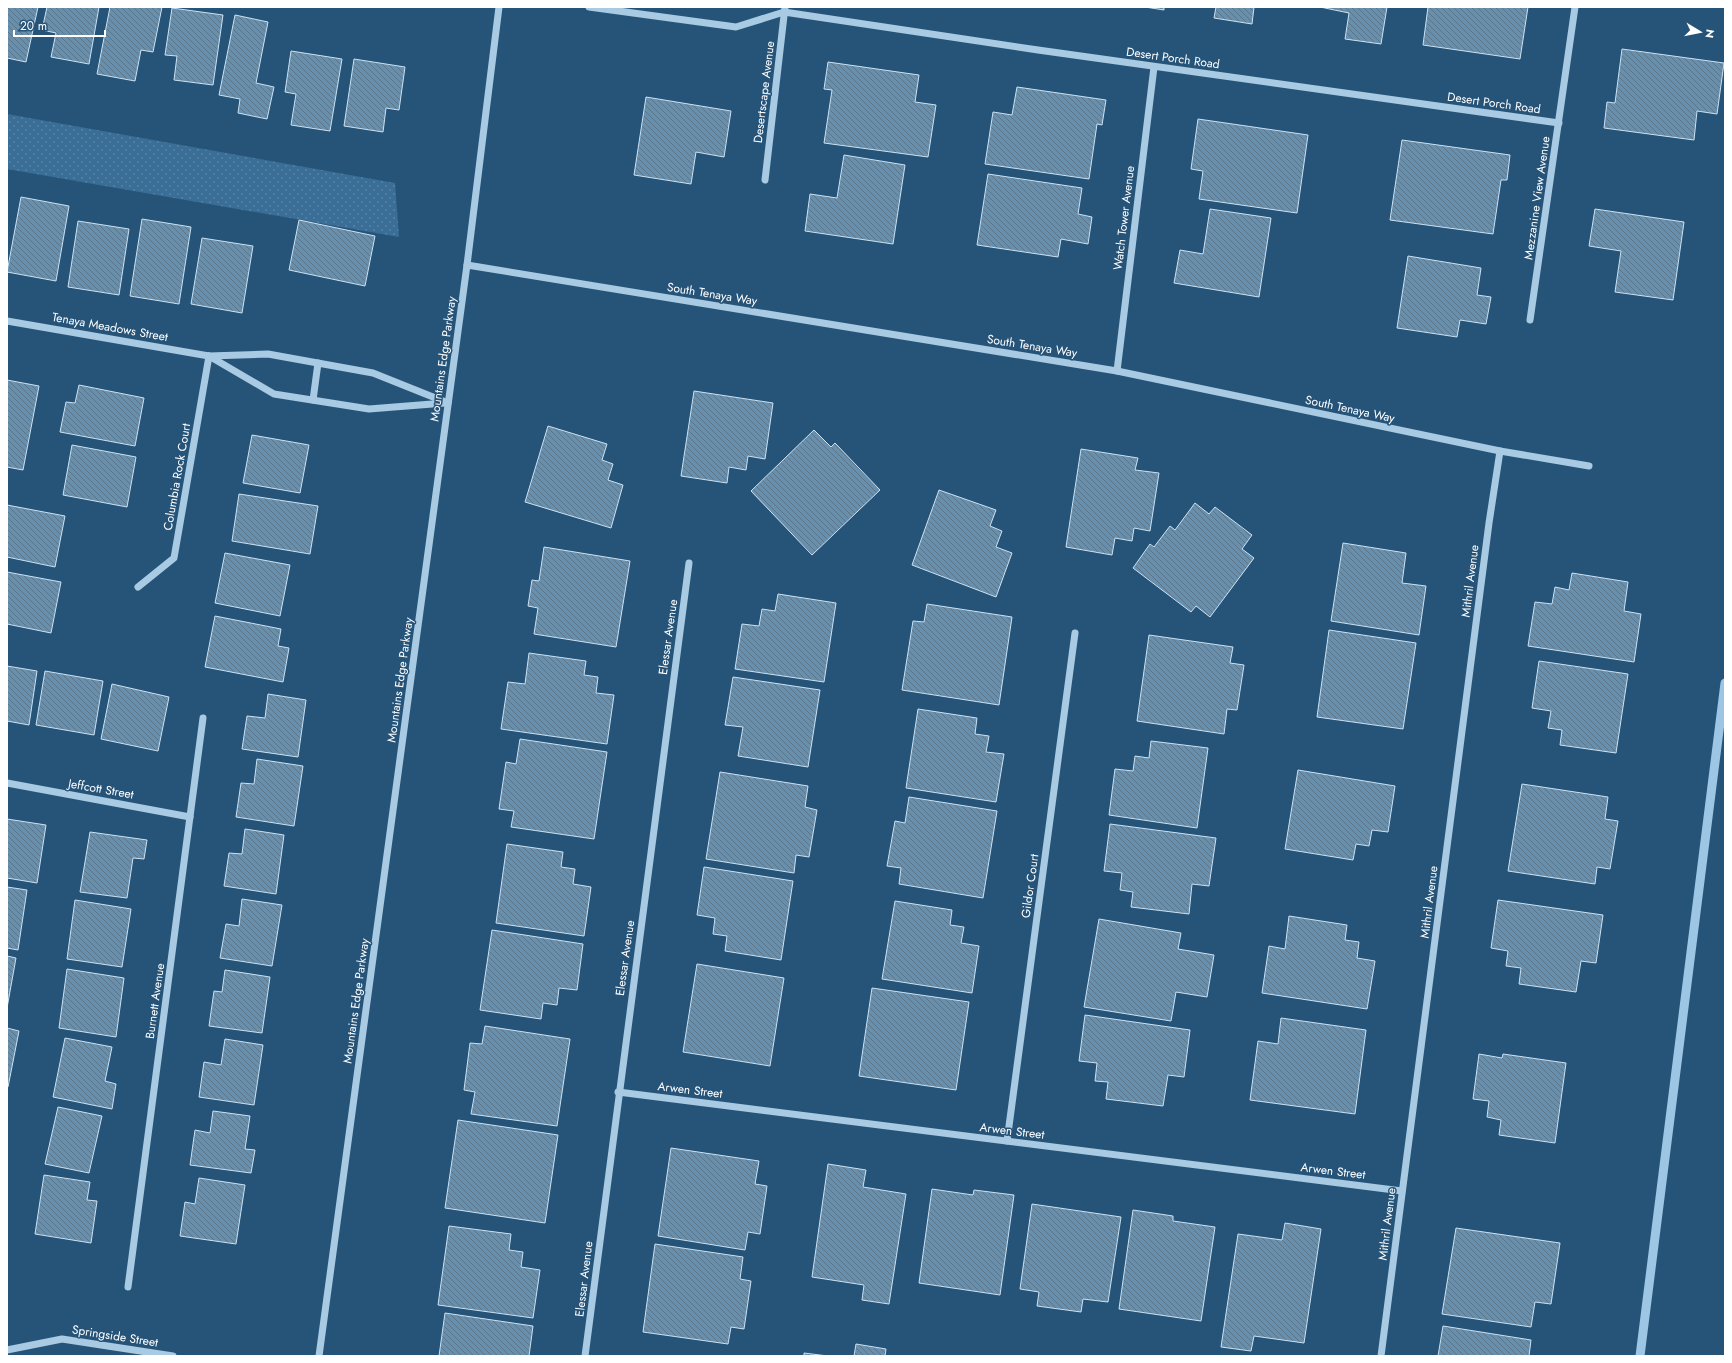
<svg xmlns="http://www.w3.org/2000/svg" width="1732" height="1363" font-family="Jost,sans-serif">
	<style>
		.park { fill: url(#park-dots) }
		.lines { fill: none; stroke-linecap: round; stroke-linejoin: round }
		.stream { stroke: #9dc6e4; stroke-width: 9 }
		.building { fill: url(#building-back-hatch); stroke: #cbe2f3 }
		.minor { stroke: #a9cae3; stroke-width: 7 }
		.labels { text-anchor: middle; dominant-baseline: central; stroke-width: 3; stroke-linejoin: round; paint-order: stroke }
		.street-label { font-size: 12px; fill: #fff; stroke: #265479 }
	</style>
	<defs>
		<pattern id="park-dots" width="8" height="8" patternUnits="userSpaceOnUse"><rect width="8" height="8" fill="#3a6e96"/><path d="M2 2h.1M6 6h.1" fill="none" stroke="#5884a6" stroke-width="1.8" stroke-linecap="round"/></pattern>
		<pattern id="building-back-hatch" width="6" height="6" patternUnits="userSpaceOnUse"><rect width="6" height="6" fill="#678fae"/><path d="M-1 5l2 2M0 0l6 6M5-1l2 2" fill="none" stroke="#5c7487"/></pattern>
	</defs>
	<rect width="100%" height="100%" fill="#265479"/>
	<!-- park -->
	<polygon class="park" points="7,114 395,183 399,237 7,169"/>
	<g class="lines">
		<!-- stream -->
		<polyline class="stream" points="1640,1356 1725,683"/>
	</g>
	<!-- building -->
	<g class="building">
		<polygon points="7,7 38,7 26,62 7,58"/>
		<polygon points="47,7 99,7 89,64 51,57 56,33 42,30"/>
		<polygon points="110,7 162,7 153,52 141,50 135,81 97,74"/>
		<polygon points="1145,7 1164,7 1164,10"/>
		<polygon points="1216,7 1254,7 1252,24 1214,18"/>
		<polygon points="1320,7 1387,7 1381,44 1345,39 1349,13"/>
		<polygon points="1428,7 1528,7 1520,59 1423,45"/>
		<polygon points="172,8 223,15 213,85 174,80 177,56 165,55"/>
		<polygon points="235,15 268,22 256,83 274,87 267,119 238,113 240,99 219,95"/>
		<polygon points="1622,49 1724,63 1717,114 1697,111 1694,140 1604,128 1607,102 1615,103"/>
		<polygon points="291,51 342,59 330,131 291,125 296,94 285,92"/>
		<polygon points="354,59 405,67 399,110 386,108 383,132 344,126"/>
		<polygon points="828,62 919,75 915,102 936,105 928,157 824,143 832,90 824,89"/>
		<polygon points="1017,87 1106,100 1102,125 1097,124 1089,179 985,164 993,112 1012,115"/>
		<polygon points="646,97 731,111 724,157 696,152 691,184 634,175"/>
		<polygon points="1198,119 1308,135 1297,213 1199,199 1203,171 1191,169"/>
		<polygon points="1402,140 1510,155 1507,180 1501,180 1493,234 1390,220"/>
		<polygon points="844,155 905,165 893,244 805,231 810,194 837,198"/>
		<polygon points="988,174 1082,188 1078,214 1092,217 1088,244 1061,239 1058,257 977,245"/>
		<polygon points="21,197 69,206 56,281 7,272"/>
		<polygon points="1210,209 1271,218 1259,297 1174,283 1180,250 1203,254"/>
		<polygon points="1595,209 1684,222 1673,300 1615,292 1621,251 1589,246"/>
		<polygon points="142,219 191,227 179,304 130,296"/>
		<polygon points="299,220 375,236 365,286 289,270"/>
		<polygon points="78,221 129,229 119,295 68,287"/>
		<polygon points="202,238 253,246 242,313 191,304"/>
		<polygon points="1408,256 1481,268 1477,295 1491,297 1486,324 1460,320 1457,337 1397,328"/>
		<polygon points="7,380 39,386 23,470 7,467"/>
		<polygon points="79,385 144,398 135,446 60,432 66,402 75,403"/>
		<polygon points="694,391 773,403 765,459 748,456 746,470 729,467 727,483 681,476"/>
		<polygon points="548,426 607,444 602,460 613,464 608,480 623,485 611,528 525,502"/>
		<polygon points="814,430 831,447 835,443 880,490 812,555 751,491"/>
		<polygon points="252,435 309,445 300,493 243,483"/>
		<polygon points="72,445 136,457 127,507 63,495"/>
		<polygon points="1081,449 1138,458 1135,470 1159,473 1150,531 1134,528 1132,541 1115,538 1112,555 1066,547"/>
		<polygon points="939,490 996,510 990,526 1002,531 996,547 1012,553 996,597 912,565"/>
		<polygon points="239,494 318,506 310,554 232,541"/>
		<polygon points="1195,503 1209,514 1215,507 1252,535 1242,549 1254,558 1210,617 1196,606 1191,612 1133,568 1150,544 1154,547 1170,526 1175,530"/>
		<polygon points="7,505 65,516 55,567 7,557"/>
		<polygon points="1343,543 1406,553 1402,583 1426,586 1419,635 1331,621"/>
		<polygon points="544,547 630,561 616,647 534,634 538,608 528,606 532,580 539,581"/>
		<polygon points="225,553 290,565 280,616 215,603"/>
		<polygon points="7,572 61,582 51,633 7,624"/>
		<polygon points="1572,573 1628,582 1624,611 1641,614 1634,662 1528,646 1535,602 1552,604 1555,587 1569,590"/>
		<polygon points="778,594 836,603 824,682 735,669 742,624 759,626 762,609 775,611"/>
		<polygon points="927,604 1012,617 999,705 902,690 913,621 924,622"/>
		<polygon points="215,616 281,629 278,646 289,648 283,682 205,667"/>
		<polygon points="1329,630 1416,643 1403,729 1317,717"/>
		<polygon points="1149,635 1233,647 1230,663 1244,665 1237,710 1227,709 1224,734 1137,721"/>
		<polygon points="529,653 586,661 584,675 598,677 596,693 614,695 607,744 501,729 508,682 525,684"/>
		<polygon points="1539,661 1628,674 1616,753 1560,745 1562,730 1548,728 1551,711 1532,708"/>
		<polygon points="7,666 37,671 29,725 7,721"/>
		<polygon points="45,671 103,681 94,735 36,725"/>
		<polygon points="733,677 820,690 808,767 738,756 743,727 725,725"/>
		<polygon points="112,684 169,697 158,751 101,739"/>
		<polygon points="268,694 306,700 298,757 242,749 247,716 265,718"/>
		<polygon points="918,709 977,718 975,734 989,736 986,752 1004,754 996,802 906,788"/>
		<polygon points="520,739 607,752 594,839 511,827 514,811 499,809 506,762 516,764"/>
		<polygon points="1151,741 1208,748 1197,828 1109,815 1115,769 1133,771 1135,756 1149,758"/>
		<polygon points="257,759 303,766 294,826 236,817 241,783 254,784"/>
		<polygon points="1298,770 1395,786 1388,832 1372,830 1369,846 1356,844 1353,860 1285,849"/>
		<polygon points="720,772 808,786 805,807 817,810 809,857 796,855 794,873 706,859"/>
		<polygon points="1522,784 1608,797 1605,819 1618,821 1610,869 1597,867 1595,884 1508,871"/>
		<polygon points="909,797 997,811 983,898 899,884 901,868 887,866 895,821 905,823"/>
		<polygon points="7,819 46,825 37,883 7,878"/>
		<polygon points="1110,824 1216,838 1209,886 1192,884 1189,914 1131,907 1133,892 1120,890 1122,873 1104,871"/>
		<polygon points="245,829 284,835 276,894 224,886 229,853 242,854"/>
		<polygon points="90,832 147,840 144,859 133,858 127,898 80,892"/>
		<polygon points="507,844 563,852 561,867 575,869 573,884 591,887 584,936 496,923"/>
		<polygon points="704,867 793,881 781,960 725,951 727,936 713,934 715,918 697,915"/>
		<polygon points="7,887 27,890 18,950 7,948"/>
		<polygon points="242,899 282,905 272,966 220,958 226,924 239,926"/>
		<polygon points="75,900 131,909 122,967 67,959"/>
		<polygon points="1498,900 1603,915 1596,963 1581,961 1576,992 1519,984 1521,968 1506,966 1508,951 1491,948"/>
		<polygon points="895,901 952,910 950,925 964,927 961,943 979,946 972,993 882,979"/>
		<polygon points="1289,916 1347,925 1345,940 1359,942 1357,958 1375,961 1367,1009 1262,993 1269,946 1285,949"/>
		<polygon points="1099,919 1181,933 1178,949 1214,955 1207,997 1176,992 1171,1021 1084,1007"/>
		<polygon points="492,930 583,944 577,990 559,988 557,1005 543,1003 541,1019 480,1010"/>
		<polygon points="7,956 16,958 7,1008"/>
		<polygon points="697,964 784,978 770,1066 683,1052"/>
		<polygon points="67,969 124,978 116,1037 59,1028"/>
		<polygon points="225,970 270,977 262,1033 209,1026 214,991 222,992"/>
		<polygon points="872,988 969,1002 956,1090 859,1076"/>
		<polygon points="1085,1015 1190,1030 1184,1077 1168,1075 1163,1106 1106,1099 1108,1082 1095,1081 1097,1063 1079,1061"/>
		<polygon points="1281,1018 1366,1030 1355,1114 1250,1100 1258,1041 1278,1044"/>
		<polygon points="485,1026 570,1039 557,1126 471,1114 475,1092 464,1090 470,1043 482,1044"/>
		<polygon points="7,1028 19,1031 8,1087 7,1086"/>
		<polygon points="65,1038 112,1047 105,1081 116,1084 112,1109 53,1097"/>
		<polygon points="225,1039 263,1045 254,1105 199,1097 204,1062 221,1065"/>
		<polygon points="1479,1054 1502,1058 1503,1054 1566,1063 1555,1143 1499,1135 1501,1120 1487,1117 1489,1101 1473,1099"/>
		<polygon points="58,1107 102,1116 89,1173 45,1164"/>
		<polygon points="213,1111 250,1116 245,1149 255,1150 251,1173 190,1165 195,1130 210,1133"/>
		<polygon points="458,1120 558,1135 545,1223 445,1208"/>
		<polygon points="671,1148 759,1161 755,1184 767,1186 760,1234 748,1232 745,1250 658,1236"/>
		<polygon points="828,1164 866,1170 863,1187 906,1194 889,1304 862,1300 864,1285 812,1277"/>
		<polygon points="44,1175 90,1182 87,1200 97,1201 91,1243 35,1234"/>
		<polygon points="199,1178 245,1185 236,1244 180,1236 185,1202 195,1204"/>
		<polygon points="932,1189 973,1195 974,1190 1014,1195 1000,1295 919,1283"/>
		<polygon points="1032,1204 1121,1217 1108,1302 1083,1299 1081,1312 1037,1306 1039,1292 1020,1289"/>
		<polygon points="1133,1210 1173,1216 1173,1221 1215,1227 1201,1321 1119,1309"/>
		<polygon points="1285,1223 1321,1229 1304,1343 1254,1336 1251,1351 1221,1347 1238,1234 1282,1240"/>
		<polygon points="449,1226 511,1234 509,1250 523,1252 521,1267 540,1270 533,1318 438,1305"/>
		<polygon points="1456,1228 1560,1243 1551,1304 1535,1302 1531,1327 1442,1314"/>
		<polygon points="655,1244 743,1257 740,1279 751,1281 744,1329 731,1327 728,1344 643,1332"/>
		<polygon points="445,1313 533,1326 529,1356 439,1356"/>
		<polygon points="1443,1326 1531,1340 1529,1356 1438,1356"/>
		<polygon points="856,1344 886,1349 885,1356 854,1356"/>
		<polygon points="804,1353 828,1356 804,1356"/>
	</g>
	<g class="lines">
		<!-- minor -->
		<g class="minor">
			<polyline points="589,7 736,27 784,12 1038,50 1559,123"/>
			<polyline points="765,180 785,7"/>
			<polyline points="467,265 1117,371 1500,451 1589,466"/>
			<polyline points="1530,320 1575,7"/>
			<polyline points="7,321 209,356 268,354 373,373 448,403"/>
			<polyline points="209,356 274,394 369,409 445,403"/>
			<polyline points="1117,371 1154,67"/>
			<polyline points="313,400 318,363"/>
			<polyline points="138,587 174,558 209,356"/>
			<polyline points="7,783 190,817"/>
			<polyline points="618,1092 1402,1191"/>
			<polyline points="1007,1141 1075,633"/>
			<polyline points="128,1287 203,718"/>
			<polyline points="7,1350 62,1339 173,1356"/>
			<polyline points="319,1356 467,265 499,7"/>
			<polyline points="585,1356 689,563"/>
			<polyline points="1381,1356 1489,523 1500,451"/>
		</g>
	</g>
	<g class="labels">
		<!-- street labels -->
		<g class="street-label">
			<text transform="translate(1173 58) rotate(8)">Desert Porch Road</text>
			<text transform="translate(764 92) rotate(-83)">Desertscape Avenue</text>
			<text transform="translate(1494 103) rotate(8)">Desert Porch Road</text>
			<text transform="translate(1537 198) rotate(-82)">Mezzanine View Avenue</text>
			<text transform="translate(1124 218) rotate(-83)">Watch Tower Avenue</text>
			<text transform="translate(712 294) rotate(9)">South Tenaya Way</text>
			<text transform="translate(110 327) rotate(10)">Tenaya Meadows Street</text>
			<text transform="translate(1032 346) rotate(9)">South Tenaya Way</text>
			<text transform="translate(443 359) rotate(-82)">Mountains Edge Parkway</text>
			<text transform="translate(1350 409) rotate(12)">South Tenaya Way</text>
			<text transform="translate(177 477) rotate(-80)">Columbia Rock Court</text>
			<text transform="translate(1470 581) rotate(-83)">Mithril Avenue</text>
			<text transform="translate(668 637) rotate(-82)">Elessar Avenue</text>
			<text transform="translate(400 680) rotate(-82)">Mountains Edge Parkway</text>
			<text transform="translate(101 789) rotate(10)">Jeffcott Street</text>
			<text transform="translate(1030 886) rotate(-82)">Gildor Court</text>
			<text transform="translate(1429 902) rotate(-83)">Mithril Avenue</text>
			<text transform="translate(625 958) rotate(-82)">Elessar Avenue</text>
			<text transform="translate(155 1001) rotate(-82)">Burnett Avenue</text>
			<text transform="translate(356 1001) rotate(-82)">Mountains Edge Parkway</text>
			<text transform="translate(690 1090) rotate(7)">Arwen Street</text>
			<text transform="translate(1012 1131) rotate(7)">Arwen Street</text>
			<text transform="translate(1333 1171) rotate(7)">Arwen Street</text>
			<text transform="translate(1387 1224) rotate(-83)">Mithril Avenue</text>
			<text transform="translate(584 1279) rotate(-83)">Elessar Avenue</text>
			<text transform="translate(115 1336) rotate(9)">Springside Street</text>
		</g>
	</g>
	<!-- border -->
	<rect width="1732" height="1363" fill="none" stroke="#ffffff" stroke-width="16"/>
	<!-- north arrow -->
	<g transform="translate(1700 32) rotate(100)" stroke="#265479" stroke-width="3" paint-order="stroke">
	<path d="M0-3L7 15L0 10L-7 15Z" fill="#ffffff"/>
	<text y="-6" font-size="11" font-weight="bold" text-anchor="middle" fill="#ffffff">N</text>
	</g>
	<!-- scale -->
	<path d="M14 30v6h91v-6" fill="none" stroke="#ffffff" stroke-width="2"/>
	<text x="20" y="30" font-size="12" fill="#ffffff" stroke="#265479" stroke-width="3" paint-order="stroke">20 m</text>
</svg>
